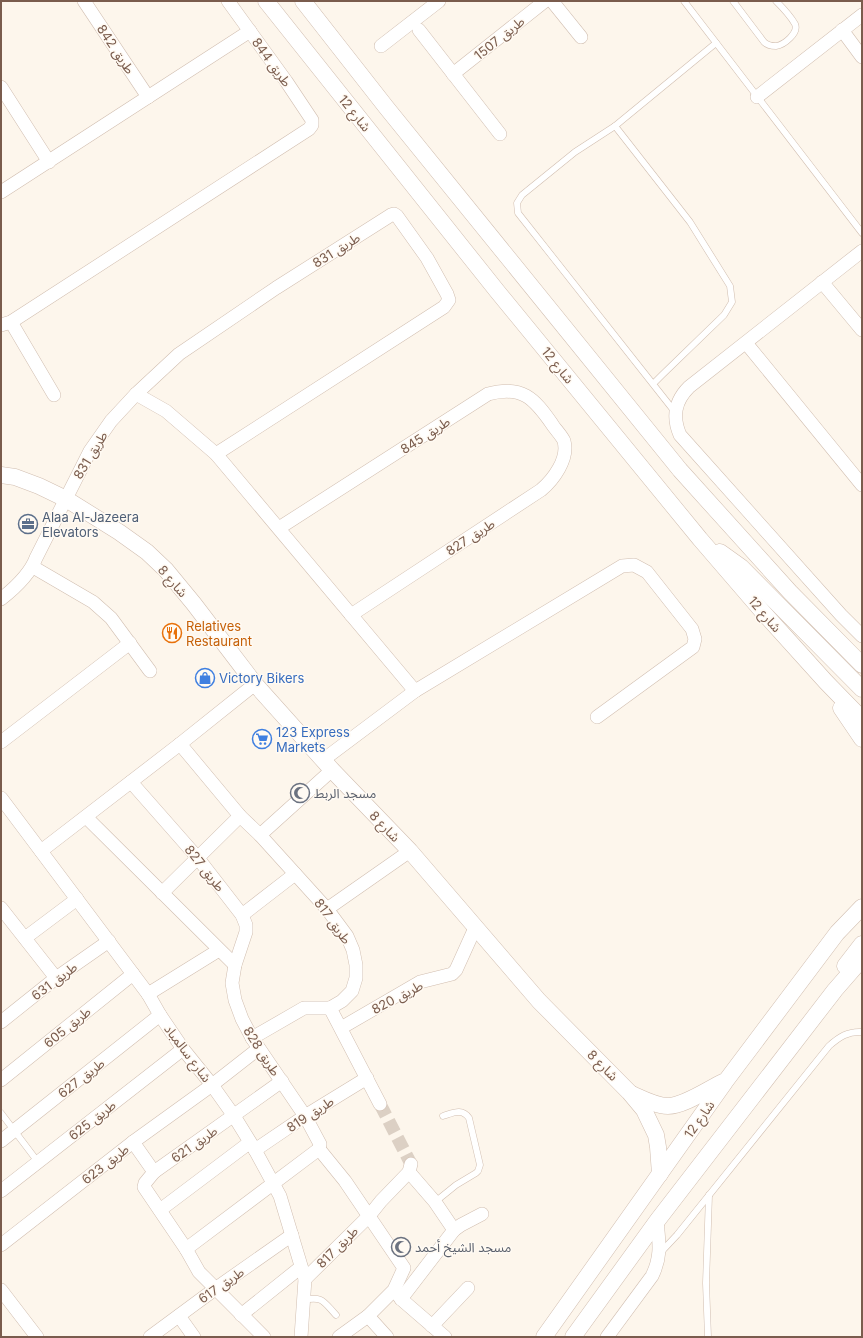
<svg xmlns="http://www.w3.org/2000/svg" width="863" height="1338" font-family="Inter,'Noto Sans Arabic',sans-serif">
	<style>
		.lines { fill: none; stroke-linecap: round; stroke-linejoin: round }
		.minor-tunnel { stroke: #dcd0c4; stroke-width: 13; stroke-dasharray: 13 6; stroke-linecap: butt }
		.service-casing { stroke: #d1beb0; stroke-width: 7 }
		.minor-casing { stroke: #d1beb0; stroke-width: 14 }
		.tertiary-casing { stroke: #d1beb0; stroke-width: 17 }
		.service { stroke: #fff; stroke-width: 6 }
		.minor { stroke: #fff; stroke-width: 13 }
		.tertiary { stroke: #fff; stroke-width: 16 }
		.labels { text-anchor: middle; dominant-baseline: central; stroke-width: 3; stroke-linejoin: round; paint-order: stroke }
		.street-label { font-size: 13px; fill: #7a5c4d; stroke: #fffaf3 }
		.service-label { font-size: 13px; fill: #4e5e75; stroke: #fffaf3; text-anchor: start }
		.food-label { font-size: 13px; fill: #c56008; stroke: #fffaf3; text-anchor: start }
		.shop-label { font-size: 13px; fill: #366cbe; stroke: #fffaf3; text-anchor: start }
		.worship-label { font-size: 13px; fill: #5b616d; stroke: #fffaf3; text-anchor: start }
	</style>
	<rect width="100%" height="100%" fill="#fdf6ec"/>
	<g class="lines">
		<!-- minor-tunnel -->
		<polyline class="minor-tunnel" points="380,1104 411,1164"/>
		<defs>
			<g id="service">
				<polyline points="684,1 862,233"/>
				<path d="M 733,1 L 764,42 C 767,45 771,46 776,46 C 784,45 799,33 795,24 C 791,17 782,7 776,1"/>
				<polyline points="615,126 716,43"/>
				<polyline points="653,384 662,375 724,315 732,302 730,286 690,222 615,126 575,152 522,195 517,203 518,213 675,412"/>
				<polyline points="1,1113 38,1162"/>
				<path d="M 435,1202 L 456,1185 L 476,1173 L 478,1171 L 480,1165 L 469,1118 C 462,1108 453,1113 443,1116"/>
				<path d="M 661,1252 L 677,1235 L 829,1046 C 839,1037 848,1031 862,1032"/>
				<path d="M 303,1300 C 323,1296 323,1301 336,1315"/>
				<polyline points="708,1337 706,1283 709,1195"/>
			</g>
			<g id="minor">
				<polyline points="84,1 148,97"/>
				<polyline points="552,1 581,37"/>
				<polyline points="419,30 500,134"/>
				<polyline points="842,30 862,57"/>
				<polyline points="381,46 439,1"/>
				<polyline points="453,74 545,1"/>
				<polyline points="1,87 49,162"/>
				<polyline points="757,97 862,15"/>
				<polyline points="1,192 250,31"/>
				<path d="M 862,251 L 689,387 C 675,401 672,416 680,435 L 841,615 L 862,636"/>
				<polyline points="822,282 862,330"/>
				<polyline points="11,322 54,395"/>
				<polyline points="1,325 11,322 309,129 312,125 312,120 286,81 228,1"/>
				<polyline points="746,343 862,485"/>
				<polyline points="136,394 166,411 216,454 415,691"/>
				<path d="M 279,528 L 488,394 C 522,385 534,398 552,424 C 555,429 562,436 564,441 C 569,459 553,480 541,490 L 351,615"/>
				<polyline points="33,567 93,602 111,618 150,671"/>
				<path d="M 1,599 C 15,588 30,574 36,558 L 90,451 L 111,421 L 136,394 L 179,354 L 276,288 L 391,215 L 394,214 L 397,216 L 427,258 L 447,294 L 449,300 L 444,307 L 216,454"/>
				<polyline points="1,742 130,643"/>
				<polyline points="180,744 240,816 260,835 327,909 347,936 353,950 356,965 356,978 352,991 342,1001 330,1008 380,1104"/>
				<polyline points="323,760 415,691 622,566 634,565 647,572 692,629 695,639 693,647 597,717"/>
				<polyline points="131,782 197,857 242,915 246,925 246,932 235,965 232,983 235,1000 242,1019 252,1038 305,1116 320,1144 319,1149"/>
				<polyline points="1,798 148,994 160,1015 183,1049 212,1085 234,1116 255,1150 280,1196 305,1279 301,1337"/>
				<polyline points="86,817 235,965"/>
				<polyline points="260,835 332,770"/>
				<polyline points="41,851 180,744 255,684"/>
				<polyline points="162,893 240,816"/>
				<polyline points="1,908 56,978"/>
				<polyline points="327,909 410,851"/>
				<polyline points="242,915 295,874"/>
				<polyline points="25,938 77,899"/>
				<polyline points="148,994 219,950"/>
				<polyline points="1,1022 56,978 109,941"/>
				<polyline points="341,1028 420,982 452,974 456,970 475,928"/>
				<polyline points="252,1038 304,1008 330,1008"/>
				<polyline points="1,1080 133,974"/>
				<polyline points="1,1141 160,1015"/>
				<polyline points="133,1142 154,1172"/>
				<polyline points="319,1149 345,1181 404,1268 394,1290 368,1316 339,1337"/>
				<polyline points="255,1150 305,1116 367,1078"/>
				<polyline points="409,1172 435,1202 454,1230"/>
				<polyline points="1,1191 183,1049"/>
				<polyline points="160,1210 249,1143"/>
				<polyline points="1,1245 133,1142 212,1085 258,1049"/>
				<polyline points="186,1249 319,1149"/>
				<polyline points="305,1279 369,1216 381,1201 409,1172 411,1164"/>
				<polyline points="1,1290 37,1337"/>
				<polyline points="396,1292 401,1299 445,1337"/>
				<polyline points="401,1299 454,1230 461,1225 482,1214"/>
				<polyline points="241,1315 301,1267"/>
				<polyline points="179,1316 194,1337"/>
				<polyline points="368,1316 387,1337"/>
				<polyline points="432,1326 468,1288"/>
				<polyline points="150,1337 215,1289 292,1235"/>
				<polyline points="264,1337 199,1272 186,1249 144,1187 145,1183 154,1172 282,1081"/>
				<path d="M 607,1337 L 652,1276 C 662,1256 659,1242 657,1221"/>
			</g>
			<g id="tertiary">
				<polyline points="266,1 497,291 700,539 762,611 826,682 862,719"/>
				<polyline points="303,1 386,107 680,470 790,592 862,665"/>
				<polyline points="1,475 15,477 39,486 66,499 119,532 147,552 166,570 194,604 255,684 332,770 410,851 539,1001 629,1092 644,1110 656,1135 658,1147 660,1174"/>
				<polyline points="720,552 741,567 862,689"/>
				<polyline points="841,708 862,739"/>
				<polyline points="845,966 862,944"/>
				<path d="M 632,1094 C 643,1099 656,1106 668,1106 C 684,1106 708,1089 723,1082"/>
				<polyline points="544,1337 725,1082 837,933 862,907"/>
				<polyline points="573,1337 657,1221 835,990 862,959"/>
			</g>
		</defs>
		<!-- service casing -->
		<use href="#service" class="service-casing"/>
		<!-- minor casing -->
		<use href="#minor" class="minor-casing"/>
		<!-- tertiary casing -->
		<use href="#tertiary" class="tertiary-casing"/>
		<!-- service -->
		<use href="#service" class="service"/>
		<!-- minor -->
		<use href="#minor" class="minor"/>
		<!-- tertiary -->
		<use href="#tertiary" class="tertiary"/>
	</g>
	<!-- icons -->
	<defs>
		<symbol id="office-ring" viewBox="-11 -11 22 22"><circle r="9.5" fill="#fffaf3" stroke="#5c6f8a" stroke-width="1.5"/><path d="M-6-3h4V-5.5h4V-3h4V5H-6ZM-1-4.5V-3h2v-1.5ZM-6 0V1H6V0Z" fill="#5c6f8a"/></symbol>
		<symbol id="restaurant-ring" viewBox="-11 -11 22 22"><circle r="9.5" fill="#fffaf3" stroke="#e8710a" stroke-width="1.5"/><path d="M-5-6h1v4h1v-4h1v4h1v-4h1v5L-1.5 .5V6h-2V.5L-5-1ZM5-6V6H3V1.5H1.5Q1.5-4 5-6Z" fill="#e8710a"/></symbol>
		<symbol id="shop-ring" viewBox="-11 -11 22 22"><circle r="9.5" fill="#fffaf3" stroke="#3f7fe0" stroke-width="1.5"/><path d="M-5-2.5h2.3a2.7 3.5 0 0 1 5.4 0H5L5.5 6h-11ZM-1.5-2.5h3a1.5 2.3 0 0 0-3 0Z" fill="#3f7fe0"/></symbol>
		<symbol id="supermarket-ring" viewBox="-11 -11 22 22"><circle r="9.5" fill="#fffaf3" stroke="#3f7fe0" stroke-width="1.5"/><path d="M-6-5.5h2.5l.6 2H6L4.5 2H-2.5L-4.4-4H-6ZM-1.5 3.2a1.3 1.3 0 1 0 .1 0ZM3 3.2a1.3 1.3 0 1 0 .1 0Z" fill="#3f7fe0"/></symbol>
		<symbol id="mosque-ring" viewBox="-11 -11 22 22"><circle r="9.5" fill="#fffaf3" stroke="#6b7280" stroke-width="1.5"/><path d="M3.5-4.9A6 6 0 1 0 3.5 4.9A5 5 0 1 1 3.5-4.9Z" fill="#6b7280"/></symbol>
	</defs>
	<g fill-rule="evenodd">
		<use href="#office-ring" x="17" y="513" width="22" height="22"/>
		<use href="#restaurant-ring" x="161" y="622" width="22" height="22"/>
		<use href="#shop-ring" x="194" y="667" width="22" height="22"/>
		<use href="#supermarket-ring" x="251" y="728" width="22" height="22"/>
		<use href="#mosque-ring" x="289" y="782" width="22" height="22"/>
		<use href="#mosque-ring" x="390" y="1236" width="22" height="22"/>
	</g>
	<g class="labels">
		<!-- street labels -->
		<g class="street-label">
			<text transform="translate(499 38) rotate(-39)">طريق 1507</text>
			<text transform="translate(116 49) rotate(56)">طريق 842</text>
			<text transform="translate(272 62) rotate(54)">طريق 844</text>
			<text transform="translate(355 113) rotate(51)">شارع 12</text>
			<text transform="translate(336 250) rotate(-32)">طريق 831</text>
			<text transform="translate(558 365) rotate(51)">شارع 12</text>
			<text transform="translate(425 435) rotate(-33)">طريق 845</text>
			<text transform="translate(90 455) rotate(-59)">طريق 831</text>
			<text transform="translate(470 537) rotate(-33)">طريق 827</text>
			<text transform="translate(173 581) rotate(49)">شارع 8</text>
			<text transform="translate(765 614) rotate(49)">شارع 12</text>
			<text transform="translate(385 826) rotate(46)">شارع 8</text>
			<text transform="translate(205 868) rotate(51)">طريق 827</text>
			<text transform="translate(333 921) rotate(54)">طريق 817</text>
			<text transform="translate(54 981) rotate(-37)">طريق 631</text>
			<text transform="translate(397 997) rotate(-28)">طريق 820</text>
			<text transform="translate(67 1027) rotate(-39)">طريق 605</text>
			<text transform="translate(262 1051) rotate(57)">طريق 828</text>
			<text transform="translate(188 1053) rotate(53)">شارع سالمباد</text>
			<text transform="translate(603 1065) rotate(45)">شارع 8</text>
			<text transform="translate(81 1078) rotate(-38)">طريق 627</text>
			<text transform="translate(310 1114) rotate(-33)">طريق 819</text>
			<text transform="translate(699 1119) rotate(-55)">شارع 12</text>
			<text transform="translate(92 1120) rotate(-38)">طريق 625</text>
			<text transform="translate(194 1144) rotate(-35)">طريق 621</text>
			<text transform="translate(105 1164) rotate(-38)">طريق 623</text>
			<text transform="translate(337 1247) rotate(-45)">طريق 817</text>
			<text transform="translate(221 1285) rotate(-35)">طريق 617</text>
		</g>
		<!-- service labels -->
		<g class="service-label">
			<text x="42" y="517">Alaa Al-Jazeera<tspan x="42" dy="15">Elevators</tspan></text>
		</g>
		<!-- food labels -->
		<g class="food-label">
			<text x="186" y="626">Relatives<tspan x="186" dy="15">Restaurant</tspan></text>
		</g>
		<!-- shop labels -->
		<g class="shop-label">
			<text x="219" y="678">Victory Bikers</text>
			<text x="276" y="732">123 Express<tspan x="276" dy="15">Markets</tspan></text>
		</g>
		<!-- worship labels -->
		<g class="worship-label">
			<text x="314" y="793">مسجد الربط</text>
			<text x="415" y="1247">مسجد الشيخ أحمد</text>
		</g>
	</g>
	<!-- border -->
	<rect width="863" height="1338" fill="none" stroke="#7a5c4d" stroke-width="4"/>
</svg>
